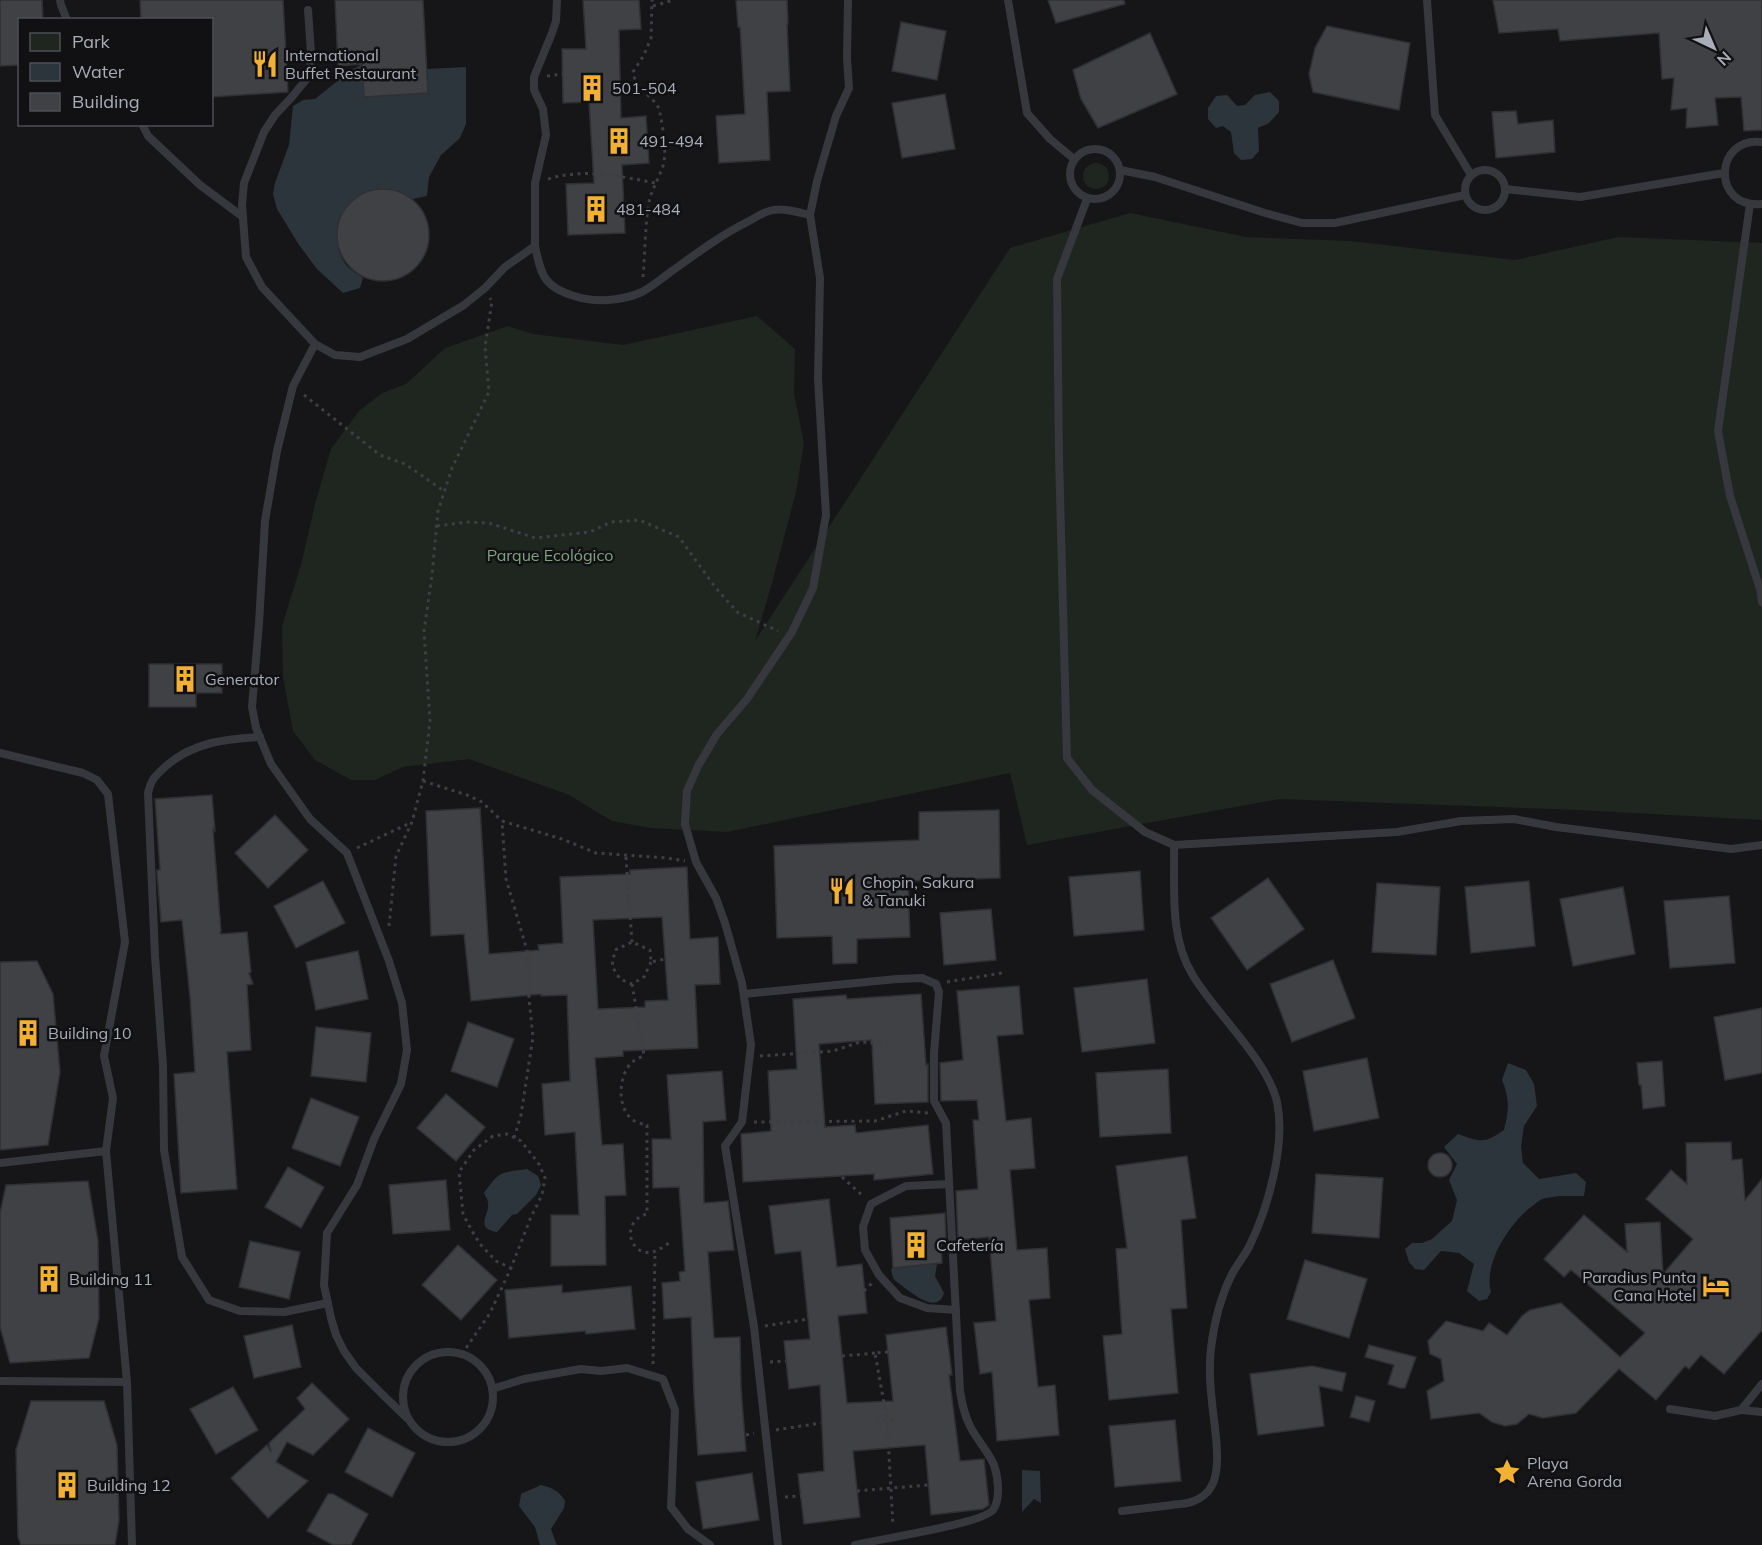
<svg xmlns="http://www.w3.org/2000/svg" width="1762" height="1545" font-family="Mulish,sans-serif">
	<style>
		.green { fill: #1e261f }
		.water { fill: #2c353c }
		.building { fill: #404145; stroke: #303034; stroke-width: 1.5; fill-rule: evenodd }
		.lines { fill: none; stroke-linecap: round; stroke-linejoin: round }
		.path { stroke: #3d3f44; stroke-width: 3; stroke-dasharray: 3 4.5; stroke-linecap: butt }
		.lane { stroke: #37383d; stroke-width: 8 }
		.labels { text-anchor: middle; dominant-baseline: central; stroke-width: 5; stroke-linejoin: round; paint-order: stroke }
		.poi-label { font-size: 16px; fill: #a8adb8; stroke: #111113; text-anchor: start }
		.park-label { font-size: 16px; fill: #7fa381; stroke: #111113 }
	</style>
	<rect width="100%" height="100%" fill="#161618"/>
	<!-- green -->
	<g class="green">
		<circle cx="1096" cy="176" r="13"/>
		<polygon points="1130,213 1246,237 1350,241 1515,260 1618,237 1762,243 1762,820 1579,810 1279,799 1027,845 1010,773 727,832 650,828 612,821 569,795 469,759 403,767 375,780 351,780 315,760 293,731 283,677 282,626 301,565 315,504 331,449 359,411 382,393 406,384 445,348 508,326 533,334 623,345 757,316 795,349 794,394 804,443 796,492 772,583 755,641 1010,248"/>
	</g>
	<!-- water -->
	<g class="water">
		<path d="M 362,64 L 364,97 L 428,93 L 427,69 L 466,67 L 466,124 L 460,138 L 441,155 L 429,177 L 427,196 L 413,199 C 403,194 394,189 383,189 C 344,189 323,239 348,267 C 352,271 359,275 363,278 L 360,288 L 343,293 L 317,269 L 299,245 L 277,209 L 273,194 L 275,183 L 289,145 L 293,106 L 303,100 L 315,99 L 351,70 Z"/>
		<polygon points="1270,92 1279,101 1279,112 1269,123 1258,128 1259,151 1252,159 1241,160 1234,153 1231,132 1223,126 1216,128 1208,119 1208,108 1216,96 1227,95 1237,106 1245,105 1255,95"/>
		<path d="M 1508,1063 L 1526,1070 L 1534,1084 L 1537,1106 L 1524,1126 L 1521,1146 L 1523,1163 L 1539,1179 L 1576,1173 L 1586,1182 L 1584,1196 C 1571,1196 1555,1195 1542,1199 C 1538,1201 1534,1205 1531,1207 C 1509,1224 1483,1264 1491,1292 L 1487,1299 L 1479,1301 L 1467,1291 L 1474,1264 L 1459,1253 L 1441,1251 L 1424,1270 L 1415,1269 L 1409,1262 L 1405,1249 L 1412,1243 L 1422,1243 L 1432,1239 L 1452,1221 L 1457,1200 L 1449,1180 L 1457,1164 L 1444,1147 L 1458,1134 C 1480,1142 1484,1144 1504,1130 C 1509,1110 1510,1100 1502,1080 Z"/>
		<path d="M 527,1169 L 538,1176 L 541,1185 L 536,1195 L 517,1214 L 512,1215 L 497,1232 C 474,1228 490,1215 488,1203 C 488,1199 485,1196 484,1193 C 500,1170 501,1173 527,1169 Z"/>
		<path d="M 937,1264 L 935,1276 L 944,1293 C 938,1314 916,1296 905,1288 C 902,1285 896,1282 894,1279 C 892,1276 892,1273 891,1269 L 893,1268 Z"/>
		<polygon points="1022,1470 1040,1471 1041,1503 1034,1499 1022,1512"/>
		<path d="M 541,1485 C 553,1488 559,1491 565,1501 L 564,1508 L 551,1529 L 556,1543 L 557,1545 L 540,1545 L 535,1527 L 519,1506 L 521,1494 Z"/>
	</g>
	<!-- building -->
	<g class="building">
		<polygon points="0,0 42,0 43,20 20,20 20,65 0,66"/>
		<polygon points="140,0 283,0 288,92 212,97 212,20 141,20"/>
		<polygon points="335,0 423,0 428,93 364,97 362,64 338,66"/>
		<polygon points="583,0 639,0 641,29 619,30 621,118 646,116 649,163 622,165 625,233 568,235 566,184 594,183 589,102 563,103 562,49 586,49"/>
		<polygon points="736,0 787,0 788,24 787,24 790,91 767,92 770,160 719,163 716,116 745,114 740,27 738,27"/>
		<polygon points="1048,0 1124,0 1125,4 1056,23"/>
		<polygon points="1493,0 1762,0 1762,130 1744,131 1741,97 1715,98 1718,125 1686,128 1687,108 1671,110 1674,78 1662,79 1659,33 1560,41 1558,29 1499,33"/>
		<polygon points="901,22 946,31 937,80 892,71"/>
		<polygon points="1327,26 1410,43 1399,110 1313,92 1309,74 1315,48"/>
		<polygon points="1150,33 1177,94 1098,128 1081,99 1073,70"/>
		<polygon points="945,94 955,149 902,158 892,103"/>
		<polygon points="1516,111 1518,124 1553,120 1555,152 1496,158 1492,112"/>
		<circle cx="383" cy="235" r="46"/>
		<polygon points="149,664 222,664 222,693 196,693 196,707 149,707"/>
		<polygon points="212,795 215,831 213,829 221,931 220,933 221,934 247,932 251,972 249,973 253,984 247,985 251,1050 227,1052 237,1189 181,1193 174,1074 195,1072 190,997 182,920 161,922 157,874 157,870 160,870 155,799"/>
		<path d="M 480,808 L 489,954 L 539,950 L 538,945 L 563,943 L 560,877 L 630,874 L 630,870 L 687,867 L 690,939 L 718,937 L 720,984 L 695,985 L 698,1048 L 623,1051 L 623,1056 L 595,1058 L 602,1145 L 623,1144 L 626,1195 L 605,1196 L 606,1265 L 551,1266 L 551,1215 L 579,1215 L 575,1132 L 545,1135 L 542,1084 L 570,1081 L 567,995 L 541,996 L 541,994 L 471,1001 L 464,934 L 431,936 L 426,811 ZM 662,917 L 668,1000 L 645,1001 L 645,1007 L 598,1009 L 593,920 Z"/>
		<polygon points="999,810 1000,878 908,881 910,937 857,939 857,963 833,964 832,936 777,938 774,846 919,840 919,812"/>
		<polygon points="275,815 308,850 268,888 235,853"/>
		<polygon points="1140,871 1144,930 1074,936 1069,877"/>
		<polygon points="1268,878 1304,929 1247,970 1211,918"/>
		<polygon points="323,881 345,923 296,948 274,906"/>
		<polygon points="1529,881 1535,946 1471,953 1465,887"/>
		<polygon points="1377,883 1440,887 1436,955 1372,952"/>
		<polygon points="1623,887 1635,954 1573,966 1560,899"/>
		<polygon points="1729,896 1735,963 1670,968 1664,901"/>
		<polygon points="991,909 996,960 944,965 940,913"/>
		<polygon points="358,951 368,999 316,1010 306,962"/>
		<polygon points="1333,960 1355,1018 1292,1042 1270,984"/>
		<polygon points="37,961 53,994 60,1072 48,1145 0,1150 0,962"/>
		<polygon points="1147,979 1155,1043 1082,1052 1074,988"/>
		<polygon points="1019,986 1023,1034 997,1036 1006,1121 1031,1118 1035,1168 1010,1170 1017,1250 1047,1248 1050,1298 1029,1300 1038,1387 1055,1385 1059,1435 997,1441 992,1372 980,1374 974,1323 996,1321 989,1237 958,1240 956,1191 978,1189 973,1120 979,1120 977,1100 941,1101 940,1063 963,1060 957,991"/>
		<polygon points="921,994 926,1065 928,1064 928,1102 875,1104 872,1044 871,1044 871,1040 819,1044 825,1127 855,1125 856,1133 928,1125 933,1174 874,1180 874,1174 743,1182 741,1134 771,1131 768,1071 797,1069 793,999 846,995 847,999"/>
		<polygon points="1762,1008 1762,1073 1725,1080 1714,1017"/>
		<polygon points="468,1022 514,1039 497,1087 451,1071"/>
		<polygon points="316,1027 371,1033 366,1082 311,1076"/>
		<polygon points="1367,1058 1379,1118 1314,1131 1303,1071"/>
		<polygon points="1662,1061 1665,1106 1643,1109 1641,1085 1639,1085 1637,1063"/>
		<polygon points="1168,1069 1171,1133 1100,1137 1096,1073"/>
		<polygon points="722,1071 726,1120 703,1122 704,1203 728,1201 734,1250 708,1252 714,1338 740,1337 741,1388 746,1451 698,1455 694,1396 691,1317 664,1319 662,1283 680,1281 679,1272 685,1271 679,1187 653,1188 652,1139 671,1139 667,1075"/>
		<polygon points="446,1094 485,1127 456,1161 417,1128"/>
		<polygon points="311,1098 359,1117 340,1166 292,1148"/>
		<polygon points="1731,1142 1732,1160 1742,1159 1745,1200 1762,1179 1762,1330 1724,1374 1701,1355 1689,1369 1685,1366 1656,1400 1619,1369 1576,1413 1543,1418 1529,1414 1517,1424 1505,1426 1492,1422 1479,1413 1431,1419 1427,1391 1444,1381 1441,1359 1430,1354 1428,1341 1446,1321 1483,1331 1489,1323 1507,1335 1522,1316 1530,1310 1561,1303 1620,1357 1645,1333 1571,1270 1564,1277 1544,1259 1584,1215 1627,1252 1625,1224 1660,1222 1663,1274 1693,1239 1646,1199 1671,1170 1687,1184 1686,1143"/>
		<circle cx="1440" cy="1165" r="12"/>
		<polygon points="1187,1156 1196,1218 1181,1220 1187,1308 1171,1309 1178,1393 1109,1400 1103,1336 1122,1334 1116,1249 1127,1248 1116,1166"/>
		<polygon points="288,1167 324,1187 301,1228 265,1207"/>
		<polygon points="1316,1174 1383,1178 1379,1238 1312,1233"/>
		<polygon points="446,1180 450,1230 393,1234 389,1185"/>
		<polygon points="88,1181 98,1241 99,1318 89,1358 10,1363 0,1327 0,1213 6,1185"/>
		<polygon points="829,1199 837,1267 862,1264 867,1313 838,1316 847,1403 893,1401 886,1335 946,1327 952,1375 949,1375 960,1461 984,1459 989,1505 983,1509 931,1515 925,1445 853,1451 860,1517 804,1524 798,1474 824,1471 820,1385 789,1389 784,1341 810,1339 801,1251 775,1254 769,1206"/>
		<polygon points="945,1213 946,1241 941,1242 942,1263 893,1268 890,1218"/>
		<polygon points="250,1241 300,1252 289,1299 239,1287"/>
		<polygon points="458,1245 497,1280 461,1320 422,1285"/>
		<polygon points="1305,1260 1367,1279 1349,1338 1287,1319"/>
		<polygon points="562,1285 562,1293 631,1286 635,1329 586,1334 585,1331 509,1338 505,1290"/>
		<polygon points="292,1325 301,1367 254,1378 244,1336"/>
		<polygon points="1369,1345 1416,1357 1405,1388 1400,1388 1388,1384 1394,1365 1365,1357"/>
		<polygon points="1312,1366 1346,1373 1342,1391 1319,1386 1324,1426 1258,1435 1250,1374"/>
		<polygon points="312,1383 349,1419 313,1455 287,1442 276,1462 308,1481 268,1518 231,1478 267,1445 271,1452 269,1443 305,1409 297,1398"/>
		<polygon points="233,1387 258,1430 216,1454 190,1409"/>
		<polygon points="1356,1396 1375,1401 1369,1422 1350,1417"/>
		<polygon points="31,1401 104,1401 117,1445 119,1520 115,1545 21,1545 18,1537 16,1450"/>
		<polygon points="1175,1420 1181,1481 1115,1487 1109,1426"/>
		<polygon points="368,1428 415,1453 392,1497 345,1472"/>
		<polygon points="752,1473 759,1520 703,1529 696,1482"/>
		<polygon points="328,1494 333,1494 368,1514 351,1545 333,1545 307,1531"/>
	</g>
	<g class="lines">
		<!-- path -->
		<g class="path">
			<polyline points="653,6 674,0"/>
			<polyline points="547,76 563,74"/>
			<path d="M 548,179 C 584,168 619,176 655,183"/>
			<path d="M 643,277 C 645,254 645,230 648,207 C 650,193 657,182 662,169 C 668,153 663,130 660,113 C 658,97 636,93 633,72 L 644,55 L 651,38 L 652,0"/>
			<polyline points="304,395 380,455 405,464 444,491"/>
			<polyline points="437,526 467,522 489,523 535,538 590,532 611,522 639,520 679,537 715,587 737,612 778,631"/>
			<polyline points="423,781 467,795 482,802 502,821"/>
			<polyline points="357,848 410,823"/>
			<polyline points="626,857 632,942"/>
			<polyline points="389,926 396,856 412,822 423,781 430,721 424,631 432,575 438,511 452,468 489,392 485,347 492,301 490,298"/>
			<polyline points="651,962 644,977 632,984 620,979 612,966 615,950 632,942 650,950 651,962 665,959"/>
			<polyline points="947,982 1002,973"/>
			<path d="M 632,984 L 644,1055 C 640,1058 634,1060 631,1063 C 618,1077 617,1109 633,1120 C 637,1123 643,1124 647,1125 L 647,1214 C 620,1221 629,1257 653,1252 C 659,1250 665,1246 670,1242"/>
			<polyline points="760,1056 833,1051 860,1042 895,1043"/>
			<polyline points="754,1122 875,1121 906,1111 928,1113"/>
			<polyline points="514,1138 521,1115 533,1037 529,999 528,954 506,879 502,821 562,839 596,853 668,858 685,861"/>
			<polyline points="842,1177 863,1196"/>
			<polyline points="864,1291 872,1283"/>
			<polyline points="765,1326 808,1319"/>
			<polyline points="888,1352 875,1353 887,1420 893,1526"/>
			<polyline points="462,1354 490,1313 511,1268 531,1217 542,1195 545,1178 539,1164 521,1141 507,1134 493,1136 474,1150 459,1172 463,1214 472,1231 480,1244 496,1261 511,1268"/>
			<polyline points="842,1356 875,1353"/>
			<polyline points="770,1362 786,1361"/>
			<polyline points="653,1364 655,1251"/>
			<polyline points="876,1421 898,1419"/>
			<polyline points="776,1430 821,1423"/>
			<polyline points="746,1435 754,1433"/>
			<polyline points="857,1491 928,1485"/>
			<polyline points="785,1497 801,1496"/>
		</g>
		<!-- lane -->
		<g class="lane">
			<polyline points="60,0 61,5 67,20"/>
			<polyline points="1008,0 1027,113 1050,139 1074,159"/>
			<polyline points="1427,0 1435,115 1471,175"/>
			<polyline points="308,10 311,53 310,75 291,98 275,115 264,132 244,183 242,205 246,257 262,287 315,344 335,355 360,357 407,339 464,305 485,288 505,267 535,246 535,183 546,135 543,109 534,90 534,77 552,33 556,21 557,0"/>
			<polyline points="142,124 148,136 200,185 243,217"/>
			<path d="M 1762,142 C 1714,136 1711,209 1762,204"/>
			<circle cx="1095" cy="174" r="25"/>
			<circle cx="1485" cy="190" r="20"/>
			<polyline points="1120,170 1155,177 1265,213 1302,223 1335,223 1465,195"/>
			<polyline points="1505,189 1580,197 1724,173"/>
			<polyline points="1087,199 1057,279 1059,457 1067,758 1092,790 1145,832 1174,845 1397,832 1461,821 1514,819 1556,827 1731,849 1762,845"/>
			<polyline points="1750,204 1718,431 1730,496 1760,589 1762,602"/>
			<path d="M 535,246 C 541,275 544,287 574,296 C 595,303 622,301 642,292 C 652,287 662,278 672,271 C 697,253 721,235 749,221 C 755,218 762,213 769,211 C 782,207 797,212 810,215"/>
			<polyline points="315,344 293,386 277,451 265,521 259,623 252,707 256,728 271,764 310,819 347,853 389,961 402,1003 407,1050 401,1084 374,1139 357,1185 327,1233 324,1285 331,1318 336,1335 344,1351 356,1368 383,1395 407,1418"/>
			<path d="M 260,737 C 225,739 194,742 166,766 C 155,777 152,777 148,793 L 155,956 L 163,1066 L 164,1150 L 182,1257 L 209,1300 L 240,1311 L 284,1312 L 328,1303"/>
			<polyline points="0,753 83,773 97,780 108,794 125,942 104,1056 113,1098 106,1151 127,1382 132,1545"/>
			<path d="M 744,994 L 897,979 L 922,978 L 936,984 L 939,992 L 934,1053 L 934,1101 L 946,1123 L 960,1391 C 962,1403 964,1415 970,1426 C 977,1440 988,1451 994,1465 C 998,1477 1001,1499 993,1510 C 981,1524 879,1539 855,1545"/>
			<polyline points="0,1163 106,1151"/>
			<polyline points="949,1184 906,1186 871,1204 863,1227 865,1250 879,1275 900,1298 927,1308 956,1310"/>
			<circle cx="448" cy="1397" r="45"/>
			<polyline points="0,1381 127,1382"/>
			<polyline points="492,1389 524,1379 581,1369 601,1371 627,1368 663,1379 675,1410 671,1507 688,1529 710,1545"/>
			<polyline points="1670,1409 1715,1416 1741,1410 1762,1384"/>
			<polyline points="1741,1410 1762,1412"/>
			<path d="M 1122,1511 C 1138,1509 1155,1507 1172,1505 C 1179,1504 1187,1504 1194,1501 C 1200,1499 1208,1493 1211,1487 C 1223,1468 1214,1425 1212,1402 C 1210,1385 1209,1365 1211,1348 C 1214,1323 1221,1296 1232,1274 C 1237,1265 1244,1256 1249,1247 C 1268,1208 1286,1145 1277,1102 C 1267,1059 1215,1013 1192,974 C 1169,936 1175,887 1174,845"/>
			<polyline points="778,1545 754,1327 725,1146 742,1122 751,1045 742,983 725,923 716,898 696,862 685,824 687,791 698,766 717,734 747,699 792,632 813,588 826,515 818,379 820,278 810,215 817,181 836,116 849,88 847,58 848,0"/>
		</g>
	</g>
	<!-- icons -->
	<defs>
		<symbol id="restaurant-bare" viewBox="-9 -9 18 18"><path d="M-5-6h1v4h1v-4h1v4h1v-4h1v5L-1.5 .5V6h-2V.5L-5-1ZM5-6V6H3V1.5H1.5Q1.5-4 5-6Z" fill="#f2b134" stroke="#111113" stroke-width="2.5" paint-order="stroke"/></symbol>
		<symbol id="building-bare" viewBox="-9 -9 18 18"><path d="M-4-6H4V6H1V3H-1V6H-4ZM-2.5-4.3h1.7v1.8h-1.7ZM.8-4.3h1.7v1.8H.8ZM-2.5-1h1.7V.8h-1.7ZM.8-1h1.7V.8H.8Z" fill="#f2b134" stroke="#111113" stroke-width="2.5" paint-order="stroke"/></symbol>
		<symbol id="hotel-bare" viewBox="-9 -9 18 18"><path d="M-6-4.5h1.5V1H6V5H4.5V3h-9V5H-6ZM-4 0a1.8 1.8 0 1 1 3.6 0ZM.5 0V-2.5h3Q6-2.5 6 0Z" fill="#f2b134" stroke="#111113" stroke-width="2.5" paint-order="stroke"/></symbol>
		<symbol id="sight-bare" viewBox="-9 -9 18 18"><path d="M0-6L1.8-2.2L6-1.7L2.9 1.2L3.7 5.4L0 3.3L-3.7 5.4L-2.9 1.2L-6-1.7L-1.8-2.2Z" fill="#f2b134" stroke="#111113" stroke-width="2.5" paint-order="stroke"/></symbol>
	</defs>
	<g fill-rule="evenodd">
		<use href="#restaurant-bare" x="246" y="45" width="38" height="38"/>
		<use href="#building-bare" x="573" y="69" width="38" height="38"/>
		<use href="#building-bare" x="600" y="122" width="38" height="38"/>
		<use href="#building-bare" x="577" y="190" width="38" height="38"/>
		<use href="#building-bare" x="166" y="660" width="38" height="38"/>
		<use href="#restaurant-bare" x="823" y="872" width="38" height="38"/>
		<use href="#building-bare" x="9" y="1014" width="38" height="38"/>
		<use href="#building-bare" x="897" y="1226" width="38" height="38"/>
		<use href="#building-bare" x="30" y="1260" width="38" height="38"/>
		<use href="#hotel-bare" x="1697" y="1267" width="38" height="38"/>
		<use href="#sight-bare" x="1488" y="1453" width="38" height="38"/>
		<use href="#building-bare" x="48" y="1466" width="38" height="38"/>
	</g>
	<g class="labels">
		<!-- poi labels -->
		<g class="poi-label">
			<text x="285" y="55">International<tspan x="285" dy="18">Buffet Restaurant</tspan></text>
			<text x="612" y="88">501-504</text>
			<text x="639" y="141">491-494</text>
			<text x="616" y="209">481-484</text>
			<text x="205" y="679">Generator</text>
			<text x="862" y="882">Chopin, Sakura<tspan x="862" dy="18">&amp; Tanuki</tspan></text>
			<text x="48" y="1033">Building 10</text>
			<text x="936" y="1245">Cafetería</text>
			<text x="1696" y="1277" text-anchor="end">Paradius Punta<tspan x="1696" dy="18">Cana Hotel</tspan></text>
			<text x="69" y="1279">Building 11</text>
			<text x="1527" y="1463">Playa<tspan x="1527" dy="18">Arena Gorda</tspan></text>
			<text x="87" y="1485">Building 12</text>
		</g>
		<!-- park labels -->
		<g class="park-label">
			<text x="550" y="555">Parque Ecológico</text>
		</g>
	</g>
	<!-- legend -->
	<rect x="18" y="18" width="195" height="108" fill="#111113" stroke="#4d4f55" stroke-width="1.5"/>
	<rect x="30" y="33" width="30" height="18" fill="#1e261f" stroke="#4d4f55" stroke-width="1.5"/>
	<text x="72" y="48" font-size="18" fill="#a8adb8">Park</text>
	<rect x="30" y="63" width="30" height="18" fill="#2c353c" stroke="#4d4f55" stroke-width="1.5"/>
	<text x="72" y="78" font-size="18" fill="#a8adb8">Water</text>
	<rect x="30" y="93" width="30" height="18" fill="#404145" stroke="#4d4f55" stroke-width="1.5"/>
	<text x="72" y="108" font-size="18" fill="#a8adb8">Building</text>
	<!-- north arrow -->
	<g transform="translate(1714 48) rotate(136)" stroke="#111113" stroke-width="4.5" paint-order="stroke">
	<path d="M0-4.5L10 22L0 15L-10 22Z" fill="#a8adb8"/>
	<text y="-9" font-size="16" font-weight="bold" text-anchor="middle" fill="#a8adb8">N</text>
	</g>
</svg>
